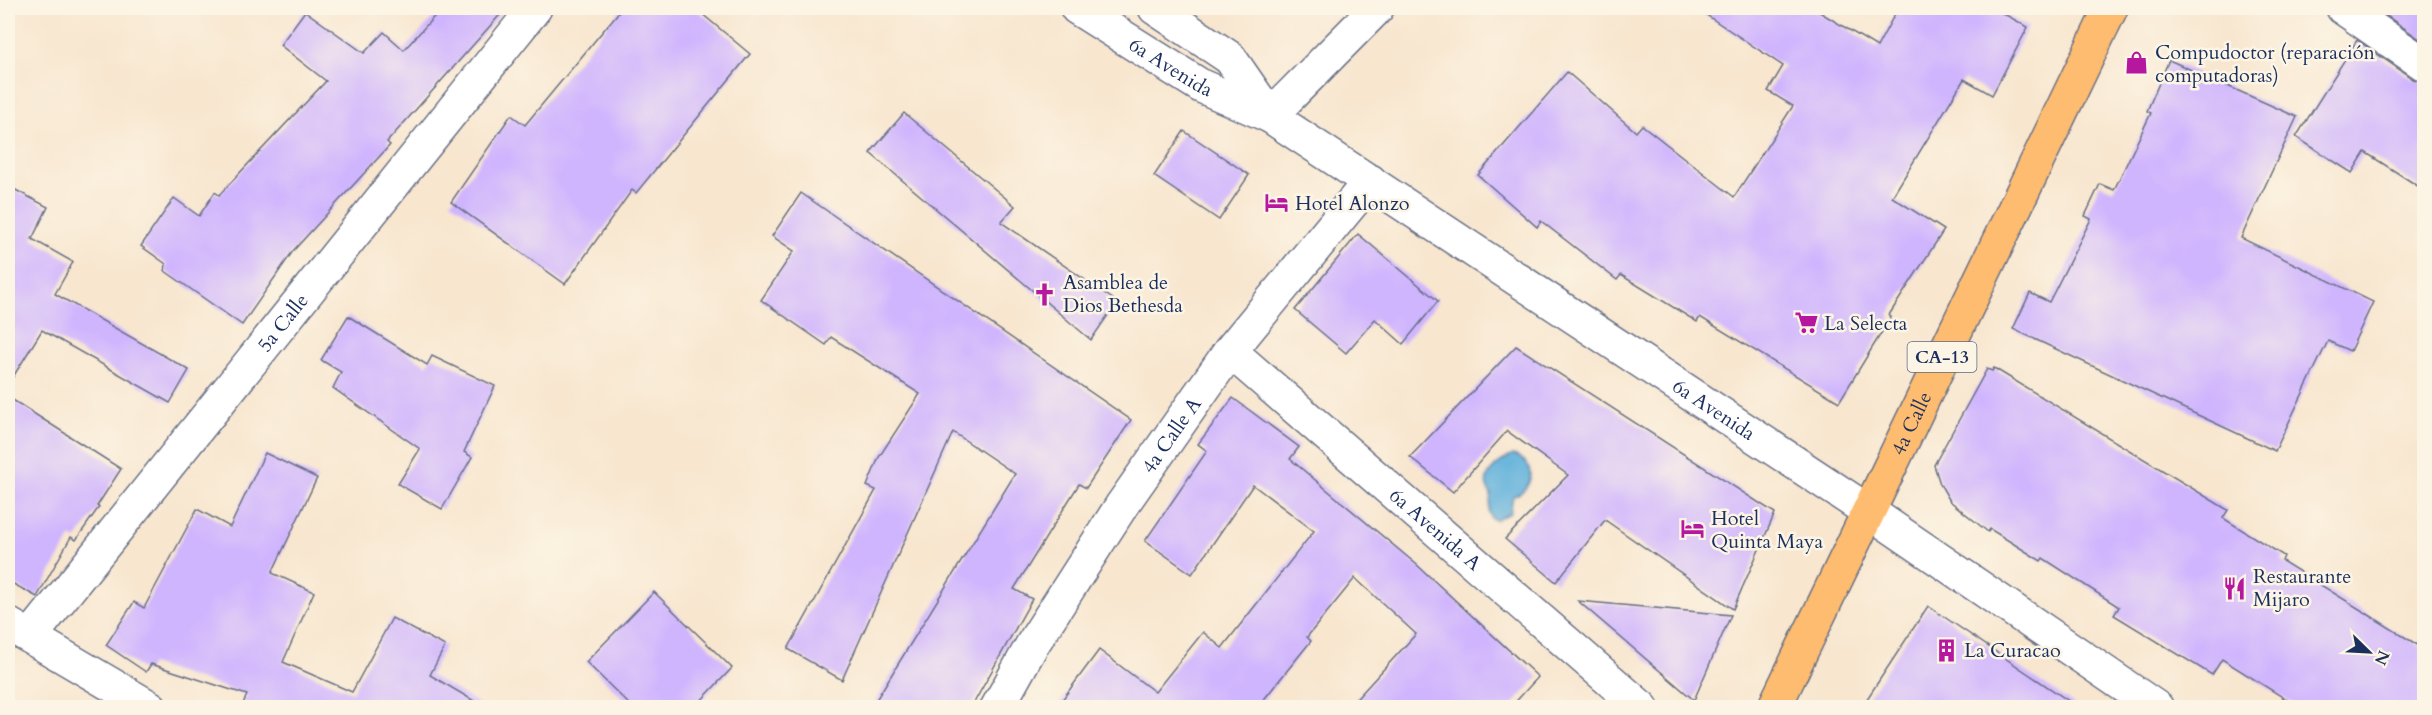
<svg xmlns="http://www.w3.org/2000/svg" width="2432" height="715" font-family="Cardo,serif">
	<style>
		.water { fill: #60b1db; stroke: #3e709c; stroke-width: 1.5 }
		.building { fill: #cfb4fe }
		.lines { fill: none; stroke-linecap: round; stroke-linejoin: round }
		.minor-casing { stroke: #686f86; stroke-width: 36 }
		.tertiary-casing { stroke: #686f86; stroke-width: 36 }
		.primary-casing { stroke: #686f86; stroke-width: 36 }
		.minor { stroke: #fff; stroke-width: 33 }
		.tertiary { stroke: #fff; stroke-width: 33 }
		.primary { stroke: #fdbc70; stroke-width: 33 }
		.labels { text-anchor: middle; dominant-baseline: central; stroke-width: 5; stroke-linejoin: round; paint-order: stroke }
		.shield { fill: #fcf5e5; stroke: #5e6a86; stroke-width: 1.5 }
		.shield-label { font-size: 18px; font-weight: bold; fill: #1b2f5e }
		.poi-label { font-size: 20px; fill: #1b2f5e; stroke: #fcf5e5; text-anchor: start }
		.street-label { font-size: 20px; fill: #1b2f5e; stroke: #fcf5e5 }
	</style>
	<rect width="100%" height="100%" fill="#fcf5e5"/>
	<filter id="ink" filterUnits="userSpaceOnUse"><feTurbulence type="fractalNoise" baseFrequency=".0167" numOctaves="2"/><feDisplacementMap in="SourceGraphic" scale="12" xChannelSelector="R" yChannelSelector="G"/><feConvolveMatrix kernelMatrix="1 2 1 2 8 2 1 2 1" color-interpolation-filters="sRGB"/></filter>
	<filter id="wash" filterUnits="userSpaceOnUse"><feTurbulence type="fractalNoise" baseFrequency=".008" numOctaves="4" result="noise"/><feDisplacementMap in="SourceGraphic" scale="24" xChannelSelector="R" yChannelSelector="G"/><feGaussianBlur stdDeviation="1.35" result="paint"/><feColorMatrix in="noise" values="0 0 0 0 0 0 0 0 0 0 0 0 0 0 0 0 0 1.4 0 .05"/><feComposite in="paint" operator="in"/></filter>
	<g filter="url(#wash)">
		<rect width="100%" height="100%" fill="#f8e6cf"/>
		<!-- water -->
		<path class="water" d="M 1513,455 C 1536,461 1536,489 1513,496 L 1510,513 L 1495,520 L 1491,518 L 1489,512 L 1491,494 C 1477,477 1498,462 1513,455 Z"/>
		<g id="blocks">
			<!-- building -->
			<g class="building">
				<polygon points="442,8 506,8 387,142 390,145 293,251 242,325 165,271 166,264 141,246 174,198 199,216 215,192 219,195 326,81 280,45 305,11 364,53 384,32 404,50"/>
				<polygon points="622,8 695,8 750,54 636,193 632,190 565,284 451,202 511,115 525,125"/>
				<polygon points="1696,8 1813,8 1877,47 1898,8 1993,8 2028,27 1992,95 1964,79 1892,197 1944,230 1889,315 1891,317 1839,402 1700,317 1697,322 1621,275 1617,280 1541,221 1537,227 1478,175 1567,72 1636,132 1642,125 1734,197 1793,106 1768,91 1783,66"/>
				<polygon points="2378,8 2424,8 2424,42 2377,9"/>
				<polygon points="2357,40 2413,79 2424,82 2424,190 2365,152 2352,173 2296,137"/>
				<polygon points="2169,60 2297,117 2241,238 2373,302 2350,351 2328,341 2275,451 2013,329 2030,293 2049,302 2091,219 2085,216 2100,184 2114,190 2151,113 2147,111"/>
				<polygon points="904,113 1015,206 1001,222 1117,302 1091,340 870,153"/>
				<polygon points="1184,131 1249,175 1219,220 1154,176"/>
				<polygon points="8,186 48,207 32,239 73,262 55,294 189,370 170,403 42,330 8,385"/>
				<polygon points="801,193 1131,420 1086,488 1079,484 1014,589 1032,599 971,708 871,708 1015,474 953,432 842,680 788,649 876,490 867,486 879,457 920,394 831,337 826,345 761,300 794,251 772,236"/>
				<polygon points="1358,234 1438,301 1403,344 1375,319 1346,353 1295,310"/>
				<polygon points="348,316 427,365 432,356 495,386 464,452 472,457 442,509 398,484 420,449 333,388 341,372 321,360"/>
				<polygon points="1516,346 1775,513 1733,609 1605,520 1556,582 1505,539 1568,475 1507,431 1453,492 1410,457"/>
				<polygon points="1994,368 2228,510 2223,518 2284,556 2282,561 2424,649 2424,708 2300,708 2222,659 2212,675 2114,615 2119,607 2043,558 2041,561 1990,529 1988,532 1950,501 1940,484 1934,465 1987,369 1992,371"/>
				<polygon points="8,397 121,469 97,506 99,507 76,540 71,537 37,597 8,581"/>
				<polygon points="1233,398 1299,447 1290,459 1416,564 1538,677 1510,708 1348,708 1416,634 1355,578 1307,637 1311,641 1257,708 1056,708 1099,650 1155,692 1203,632 1222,648 1314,531 1253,485 1192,574 1145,541 1207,451 1198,444"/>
				<polygon points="265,453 317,478 272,573 314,592 283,662 352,692 392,618 445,646 430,675 486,708 241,708 247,695 151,664 146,672 106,645 134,602 144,608 197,509 230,527"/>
				<polygon points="654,592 732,668 694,708 633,708 586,662"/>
				<polygon points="1578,601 1731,615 1694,700"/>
				<polygon points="1928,606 2079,708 1861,708"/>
			</g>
		</g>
	</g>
	<g filter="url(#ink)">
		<use href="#blocks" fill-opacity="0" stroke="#686f86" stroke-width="1.5"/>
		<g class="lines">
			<defs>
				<g id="minor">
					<polyline points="2343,8 2424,64"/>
					<polyline points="1270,116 1377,8"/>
					<path id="s1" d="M 1230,351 L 1642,708"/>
					<polyline points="8,624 151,708"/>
					<path id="s2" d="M 31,636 L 535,8"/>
					<path id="s3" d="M 997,708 L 1032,645 L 1122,505 L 1230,351 L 1370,181"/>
				</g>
				<g id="tertiary">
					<path id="s4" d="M 1077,8 L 1201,86 L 1270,116 L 1868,511 L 2157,708"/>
					<polyline points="1155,8 1230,58 1270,116"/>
				</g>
				<g id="primary">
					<path id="s5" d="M 1774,708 L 2111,8"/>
				</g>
			</defs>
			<!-- minor casing -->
			<use href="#minor" class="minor-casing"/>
			<!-- tertiary casing -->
			<use href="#tertiary" class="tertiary-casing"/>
			<!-- primary casing -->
			<use href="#primary" class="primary-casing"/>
			<!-- minor -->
			<use href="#minor" class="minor"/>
			<!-- tertiary -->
			<use href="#tertiary" class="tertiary"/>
			<!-- primary -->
			<use href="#primary" class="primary"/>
		</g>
	</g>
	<!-- icons -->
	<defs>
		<symbol id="shop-bare" viewBox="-9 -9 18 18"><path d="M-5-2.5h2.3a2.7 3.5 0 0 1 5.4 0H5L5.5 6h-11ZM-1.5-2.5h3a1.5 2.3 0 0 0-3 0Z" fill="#b5179e" stroke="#fcf5e5" stroke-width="2.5" paint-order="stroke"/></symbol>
		<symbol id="hotel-bare" viewBox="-9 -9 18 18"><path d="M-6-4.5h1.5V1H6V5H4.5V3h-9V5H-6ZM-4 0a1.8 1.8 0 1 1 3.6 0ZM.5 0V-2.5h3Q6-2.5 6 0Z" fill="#b5179e" stroke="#fcf5e5" stroke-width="2.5" paint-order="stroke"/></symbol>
		<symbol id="church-bare" viewBox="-9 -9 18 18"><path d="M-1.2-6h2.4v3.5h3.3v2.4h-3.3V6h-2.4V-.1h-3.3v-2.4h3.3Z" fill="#b5179e" stroke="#fcf5e5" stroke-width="2.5" paint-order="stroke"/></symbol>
		<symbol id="supermarket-bare" viewBox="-9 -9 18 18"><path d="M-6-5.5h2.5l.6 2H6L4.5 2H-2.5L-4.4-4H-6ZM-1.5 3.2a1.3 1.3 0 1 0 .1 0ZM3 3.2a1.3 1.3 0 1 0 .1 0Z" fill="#b5179e" stroke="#fcf5e5" stroke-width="2.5" paint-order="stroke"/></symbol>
		<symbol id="restaurant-bare" viewBox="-9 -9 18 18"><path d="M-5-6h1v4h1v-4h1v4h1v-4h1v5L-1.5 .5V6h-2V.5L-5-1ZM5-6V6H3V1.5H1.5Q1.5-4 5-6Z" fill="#b5179e" stroke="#fcf5e5" stroke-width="2.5" paint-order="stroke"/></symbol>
		<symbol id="building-bare" viewBox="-9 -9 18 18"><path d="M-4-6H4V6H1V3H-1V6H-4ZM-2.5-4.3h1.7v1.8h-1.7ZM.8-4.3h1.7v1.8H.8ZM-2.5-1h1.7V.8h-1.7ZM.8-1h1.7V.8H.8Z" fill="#b5179e" stroke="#fcf5e5" stroke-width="2.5" paint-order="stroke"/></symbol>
	</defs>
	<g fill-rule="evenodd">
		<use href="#shop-bare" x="2120" y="46" width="33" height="33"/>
		<use href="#hotel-bare" x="1260" y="186" width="33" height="33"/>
		<use href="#church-bare" x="1028" y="278" width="33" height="33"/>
		<use href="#supermarket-bare" x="1790" y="306" width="33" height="33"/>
		<use href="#hotel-bare" x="1676" y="512" width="33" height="33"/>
		<use href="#restaurant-bare" x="2218" y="572" width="33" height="33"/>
		<use href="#building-bare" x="1930" y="634" width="33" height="33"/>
	</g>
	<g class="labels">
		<!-- shield labels -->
		<rect class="shield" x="1907.5" y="342" width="69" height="30" rx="4.5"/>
		<g class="shield-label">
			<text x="1942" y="357">CA-13</text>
		</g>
		<!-- poi labels -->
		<g class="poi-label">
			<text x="2155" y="52">Compudoctor (reparación<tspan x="2155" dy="23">computadoras)</tspan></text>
			<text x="1295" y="203">Hotel Alonzo</text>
			<text x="1063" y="282">Asamblea de<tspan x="1063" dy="23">Dios Bethesda</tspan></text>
			<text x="1824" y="323">La Selecta</text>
			<text x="1711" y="518">Hotel<tspan x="1711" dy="23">Quinta Maya</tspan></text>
			<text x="2253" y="576">Restaurante<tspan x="2253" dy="23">Mijaro</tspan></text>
			<text x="1964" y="650">La Curacao</text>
		</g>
		<!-- street labels -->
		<g class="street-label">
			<text stroke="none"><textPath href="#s4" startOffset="111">6a Avenida</textPath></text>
			<text stroke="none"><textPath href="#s2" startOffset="402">5a Calle</textPath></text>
			<text stroke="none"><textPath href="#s4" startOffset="754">6a Avenida</textPath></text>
			<text stroke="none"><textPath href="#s5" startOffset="316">4a Calle</textPath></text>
			<text stroke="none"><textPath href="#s3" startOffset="324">4a Calle A</textPath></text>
			<text stroke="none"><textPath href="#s1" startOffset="272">6a Avenida A</textPath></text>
		</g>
	</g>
	<!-- margin -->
	<rect width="2432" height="715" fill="none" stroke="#fcf5e5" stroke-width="30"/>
	<!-- north arrow -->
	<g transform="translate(2369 652) rotate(114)" stroke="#fcf5e5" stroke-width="4.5" paint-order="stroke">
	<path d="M0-4.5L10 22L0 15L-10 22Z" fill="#1b2f5e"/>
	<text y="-9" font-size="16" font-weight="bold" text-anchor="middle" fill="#1b2f5e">N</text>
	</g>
</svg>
